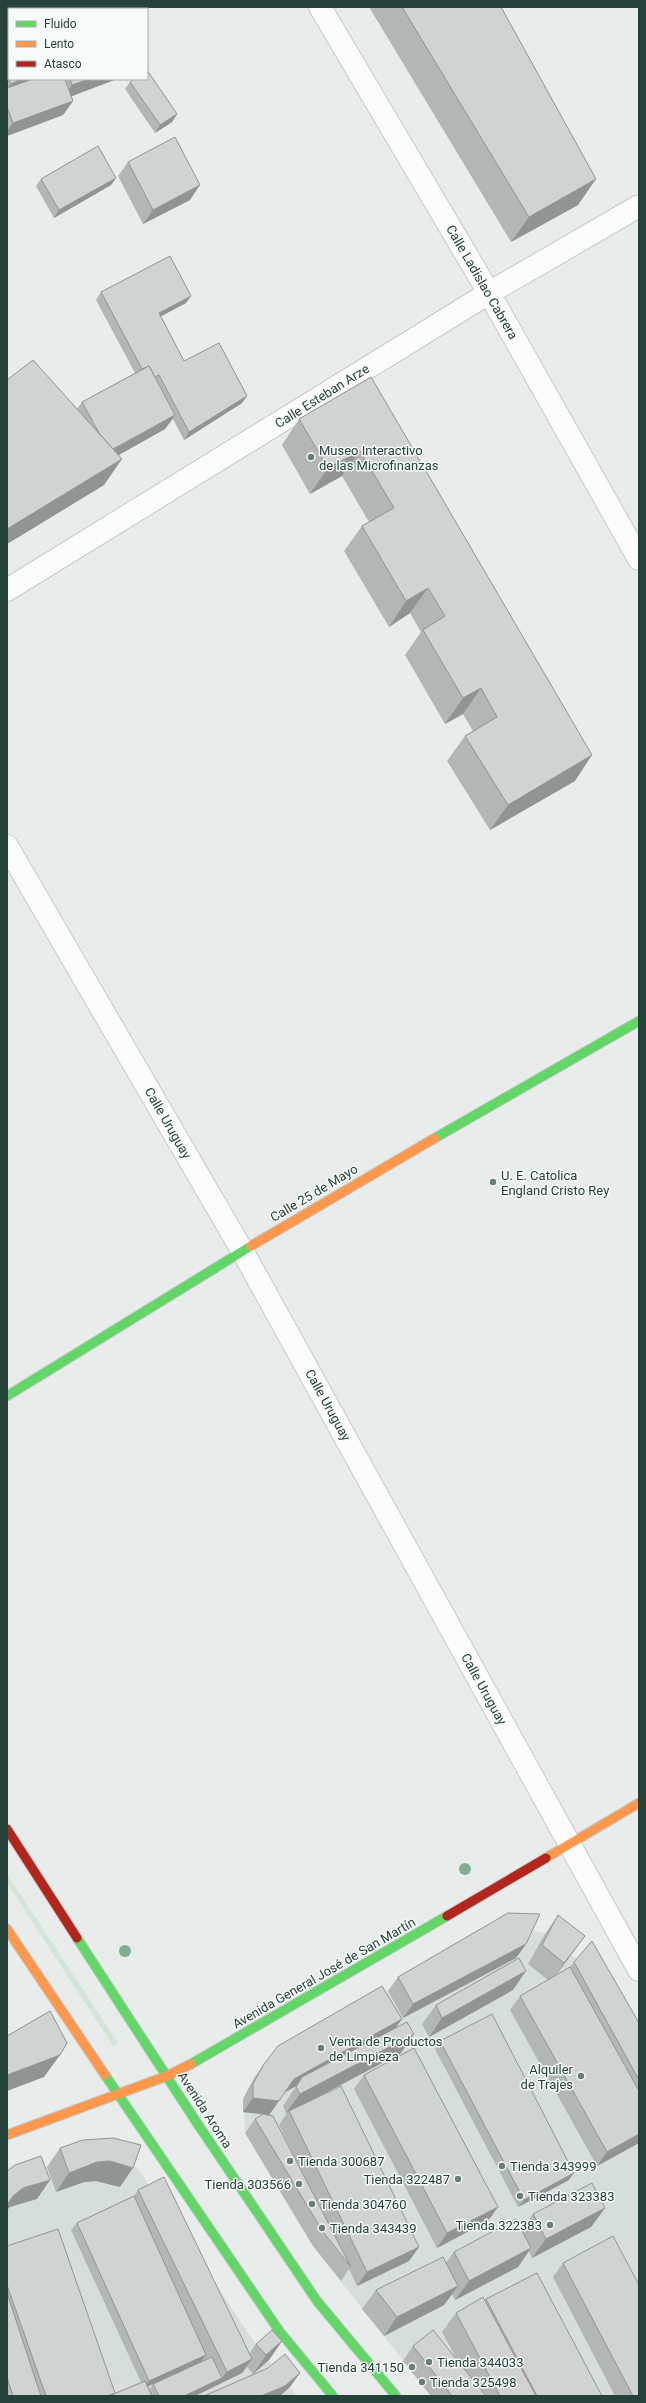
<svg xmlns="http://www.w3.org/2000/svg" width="646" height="2403" font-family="Roboto,sans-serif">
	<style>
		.built { fill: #d6dedb }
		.green { fill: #d1e6d8 }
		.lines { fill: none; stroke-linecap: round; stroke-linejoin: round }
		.street-casing { stroke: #c5cac8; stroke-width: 24 }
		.fast-casing { stroke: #c3cbc8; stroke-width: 11 }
		.slow-casing { stroke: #c3cbc8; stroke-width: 11 }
		.jam-casing { stroke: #c3cbc8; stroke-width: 11 }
		.street { stroke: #fcfcfc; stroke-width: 22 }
		.fast { stroke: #63d668; stroke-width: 9 }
		.slow { stroke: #ff974d; stroke-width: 9 }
		.jam { stroke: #b3261e; stroke-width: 9 }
		.tree { fill: #81ae93 }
		.wall { fill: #b2b6b5; fill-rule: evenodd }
		.shaded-wall { fill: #919493 }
		.building { fill: #cfd4d2; stroke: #919493 }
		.poi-dot { fill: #697e78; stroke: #f7fbf9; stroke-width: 1.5 }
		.labels { text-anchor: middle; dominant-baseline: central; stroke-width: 3; stroke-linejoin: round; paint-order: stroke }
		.street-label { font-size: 13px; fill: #24423a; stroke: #f7fbf9 }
		.poi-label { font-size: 13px; fill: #24423a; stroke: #f7fbf9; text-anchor: start }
	</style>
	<rect width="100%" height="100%" fill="#e8edeb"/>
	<!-- built -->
	<g class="built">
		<polygon points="530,1929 545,1934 578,1960 639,2065 639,2396 431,2396 313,2246 245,2133 243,2099 254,2078 268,2061 388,1991"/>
		<polygon points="100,2157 137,2167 259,2349 297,2396 7,2396 7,2182 47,2167"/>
	</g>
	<!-- green -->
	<polygon class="green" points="7,1874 118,2043 113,2046 7,1883"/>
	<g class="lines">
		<defs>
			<g id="street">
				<polyline points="320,7 489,293 639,559"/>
				<polyline points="7,590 489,293 639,206"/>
				<polyline points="7,846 243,1252 639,1970"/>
			</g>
			<g id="fast">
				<polyline points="435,1138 639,1021"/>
				<polyline points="7,1396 251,1246"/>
				<polyline points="77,1938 197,2123 317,2301 396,2396"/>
				<polyline points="191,2064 447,1916"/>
				<polyline points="105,2075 280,2332 333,2396"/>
			</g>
			<g id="slow">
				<polyline points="251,1246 435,1138"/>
				<polyline points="546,1858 639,1803"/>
				<polyline points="7,1929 105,2075"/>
				<polyline points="7,2135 167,2076 191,2064"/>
			</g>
			<g id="jam">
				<polyline points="7,1829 77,1938"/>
				<polyline points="447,1916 546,1858"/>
			</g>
		</defs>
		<!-- street casing -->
		<use href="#street" class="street-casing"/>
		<!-- fast casing -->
		<use href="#fast" class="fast-casing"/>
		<!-- slow casing -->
		<use href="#slow" class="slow-casing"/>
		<!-- jam casing -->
		<use href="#jam" class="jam-casing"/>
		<!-- street -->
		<use href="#street" class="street"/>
		<!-- fast -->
		<use href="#fast" class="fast"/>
		<!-- slow -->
		<use href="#slow" class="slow"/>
		<!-- jam -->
		<use href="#jam" class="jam"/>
	</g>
	<!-- trees -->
	<g class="tree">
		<circle cx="465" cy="1869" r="6"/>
		<circle cx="125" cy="1951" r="6"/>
	</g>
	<!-- wall -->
	<g class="wall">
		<polygon points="369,7 501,7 578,205 511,242"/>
		<polygon points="7,24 9,79 117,79 71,96 73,101 63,115 7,136"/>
		<polygon points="130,82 177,114 172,122 155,133 125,89"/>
		<polygon points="128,162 190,200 143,224 118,176"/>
		<polygon points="116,178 111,185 54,218 36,186 41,179"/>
		<polygon points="101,292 186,303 161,316 184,361 242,403 184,440 173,419 165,429 119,455 104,485 7,544 7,380 77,409 82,402 135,373 96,300"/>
		<polygon points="371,377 575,781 490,830 447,761 465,736 473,731 463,714 445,724 405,655 421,632 410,613 389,627 344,551 362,526 369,522 342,476 310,494 282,445 299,419"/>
		<polygon points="558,1915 585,1936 571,1955 555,1976 570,1967 574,1962 639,2023 639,2143 597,2166 510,2010 520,1996 548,1980 528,1964 545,1934"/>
		<polygon points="526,1944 516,1958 403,2018 388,1991 398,1977"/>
		<polygon points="513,1990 429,2037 422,2024 436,2005"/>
		<path d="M 402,2019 L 395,2028 L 401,2053 L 322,2095 L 419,2247 L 409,2261 L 357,2286 L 349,2269 L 341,2281 L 313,2246 L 245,2133 L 255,2119 L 263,2114 L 243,2112 L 243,2099 L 254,2078 L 264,2064 ZM 296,2086 L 283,2106 L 286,2113 L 287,2113 L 279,2125 L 297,2162 L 269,2115 L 285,2092 Z"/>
		<polygon points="440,2041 569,2180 518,2207 435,2049"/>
		<polygon points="364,2075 488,2221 437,2248 354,2089"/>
		<polygon points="60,2148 120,2187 96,2181 84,2182 56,2192 47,2167"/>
		<path d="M 138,2190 L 249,2354 L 256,2344 L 282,2341 L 269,2360 L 253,2374 L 247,2367 L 242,2373 L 195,2396 L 7,2396 L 7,2246 L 115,2394 L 141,2382 L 71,2230 L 77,2223 L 134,2196 ZM 153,2384 L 149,2390 L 148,2387 Z"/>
		<polygon points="605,2208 591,2227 532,2258 529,2251 518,2267 455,2300 452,2294 444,2305 384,2336 362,2309 376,2290 446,2263 454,2252 522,2230 533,2214"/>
		<polygon points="563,2263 639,2396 615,2396 553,2277"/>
		<polygon points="486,2299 602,2396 431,2396 403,2361 413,2346 457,2360 442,2332 456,2313 485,2301"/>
	</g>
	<!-- shaded-wall -->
	<g class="shaded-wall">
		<polygon points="22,79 33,79 7,90 11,84"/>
		<polygon points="89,79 117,79 62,100 72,85"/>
		<polygon points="73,101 63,115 7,136 7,131 13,123"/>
		<polygon points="177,114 172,122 155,133 160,125"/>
		<polygon points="116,178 111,185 54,218 59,210"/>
		<polygon points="596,179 578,205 511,242 529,217"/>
		<polygon points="200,185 190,200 143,224 153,210"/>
		<polygon points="191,296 186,303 154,320 159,313"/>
		<polygon points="247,396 242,403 184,440 189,432"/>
		<polygon points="175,415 165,429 99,466 109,452"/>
		<polygon points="360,451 342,476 310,494 328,468"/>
		<polygon points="122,459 104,485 7,544 7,529"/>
		<polygon points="428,588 410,613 389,627 406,601"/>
		<polygon points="481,688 463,714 445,724 463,698"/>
		<polygon points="592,755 575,781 490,830 508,805"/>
		<polygon points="585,1936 571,1955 551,1982 564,1963"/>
		<polygon points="526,1944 516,1958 403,2018 413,2004"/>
		<polygon points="526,1971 513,1990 429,2037 442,2018"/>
		<polygon points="402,2019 392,2033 302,2077 296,2086 284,2093 294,2079"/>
		<polygon points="414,2034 401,2053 289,2112 289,2111 286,2113 300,2094"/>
		<polygon points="60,2055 44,2077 7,2091 7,2075"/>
		<polygon points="253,2098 279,2101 269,2115 243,2112"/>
		<polygon points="639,2134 639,2143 597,2166 607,2152"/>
		<polygon points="110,2161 133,2168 120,2187 96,2181 84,2182 56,2192 69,2173 97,2162"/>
		<polygon points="574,2173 569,2180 518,2207 524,2200"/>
		<polygon points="50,2180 37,2199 10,2207 7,2210 7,2205 13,2196 23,2188"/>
		<polygon points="498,2207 488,2221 437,2248 447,2233"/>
		<polygon points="605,2208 591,2227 532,2258 546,2239"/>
		<polygon points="419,2247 409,2261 357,2286 367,2272"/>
		<polygon points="531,2248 518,2267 455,2300 469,2281"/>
		<polygon points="458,2286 444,2305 384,2336 397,2317"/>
		<polygon points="282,2341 269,2360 253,2374 266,2355"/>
		<polygon points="206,2355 201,2362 144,2388 149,2381"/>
		<polygon points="252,2359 242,2373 195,2396 184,2396 222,2378 227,2372"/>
		<polygon points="300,2373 290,2387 280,2396 261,2396"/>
	</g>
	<!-- building -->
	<g class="building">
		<polygon points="402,7 501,7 596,179 529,217"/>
		<polygon points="9,23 9,79 22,79 11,84 7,75 7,24"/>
		<polygon points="147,70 177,114 160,125 130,82 134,79 147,79"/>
		<polygon points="33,79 65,79 73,101 13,123 7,107 7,88"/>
		<polygon points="70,79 89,79 72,85"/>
		<polygon points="175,137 200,185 153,210 128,162"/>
		<polygon points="98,146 116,178 59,210 41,179"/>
		<polygon points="170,256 191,296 159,313 184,361 219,343 247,396 189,432 159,375 155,377 149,366 142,369 101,292"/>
		<polygon points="33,360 122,459 7,529 7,380"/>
		<polygon points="149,366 175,415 113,449 99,433 82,402"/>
		<polygon points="371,377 592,755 508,805 465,736 497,717 481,688 463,698 423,630 445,616 428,588 406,601 362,526 394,508 360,451 328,468 299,419"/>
		<polygon points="508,1913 540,1914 526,1944 413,2004 398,1977"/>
		<polygon points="558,1915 585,1936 564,1963 542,1945"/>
		<polygon points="592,1941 639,2023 639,2080 574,1962"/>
		<polygon points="519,1958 526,1971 442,2018 436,2005"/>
		<polygon points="570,1967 639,2091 639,2134 607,2152 520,1996"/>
		<polygon points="382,1986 402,2019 294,2079 279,2101 253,2098 253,2084 264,2064 278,2046"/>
		<polygon points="50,2011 67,2043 60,2055 7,2075 7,2036"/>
		<polygon points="492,2014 574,2173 524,2200 440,2041"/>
		<polygon points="407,2022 414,2034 300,2094 296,2087 302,2077"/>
		<polygon points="414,2048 498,2207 447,2233 364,2075"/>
		<polygon points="341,2086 419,2247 367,2272 289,2111"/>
		<polygon points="263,2114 273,2116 351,2267 323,2232 255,2119"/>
		<polygon points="113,2138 141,2145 133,2168 110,2161 97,2162 69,2173 60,2148 83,2140"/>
		<polygon points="41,2156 50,2180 23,2188 13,2196 7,2205 7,2171 15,2165"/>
		<polygon points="164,2177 252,2359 227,2372 138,2190"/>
		<polygon points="592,2183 605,2208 546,2239 533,2214"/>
		<polygon points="134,2196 206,2355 149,2381 77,2223"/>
		<polygon points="516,2219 531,2248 469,2281 454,2252"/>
		<polygon points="58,2229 115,2393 107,2396 46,2396 7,2285 7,2246"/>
		<polygon points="613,2236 639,2285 639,2396 633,2396 563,2263"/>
		<polygon points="443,2257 458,2286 397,2317 376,2290"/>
		<polygon points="537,2273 602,2396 537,2396 486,2299"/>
		<polygon points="7,2293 41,2396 13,2396 7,2377"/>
		<polygon points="483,2297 536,2396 500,2396 456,2313"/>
		<polygon points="272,2330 282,2341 266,2355 256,2344"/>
		<polygon points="433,2330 486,2396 452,2396 413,2346"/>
		<polygon points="285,2354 300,2373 285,2386 261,2396 204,2396 268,2368"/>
		<polygon points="212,2357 222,2378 184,2396 159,2396 153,2384"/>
		<polygon points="145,2381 152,2396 109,2396"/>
	</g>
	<!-- markers -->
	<g class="poi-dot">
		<circle cx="311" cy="457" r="4"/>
		<circle cx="493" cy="1182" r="4"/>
		<circle cx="321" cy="2048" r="4"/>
		<circle cx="581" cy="2076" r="4"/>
		<circle cx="290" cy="2161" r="4"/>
		<circle cx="502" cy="2166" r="4"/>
		<circle cx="458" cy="2179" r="4"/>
		<circle cx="299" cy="2184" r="4"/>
		<circle cx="520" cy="2196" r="4"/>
		<circle cx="312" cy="2204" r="4"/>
		<circle cx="550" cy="2225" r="4"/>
		<circle cx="322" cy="2228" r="4"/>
		<circle cx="429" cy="2362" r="4"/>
		<circle cx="412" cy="2367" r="4"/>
		<circle cx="422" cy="2382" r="4"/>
	</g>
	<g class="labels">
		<!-- street labels -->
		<g class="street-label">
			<text transform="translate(482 282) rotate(60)">Calle Ladislao Cabrera</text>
			<text transform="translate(322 396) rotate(-32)">Calle Esteban Arze</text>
			<text transform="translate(168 1123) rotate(60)">Calle Uruguay</text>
			<text transform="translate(314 1193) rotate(-31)">Calle 25 de Mayo</text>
			<text transform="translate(328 1405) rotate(61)">Calle Uruguay</text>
			<text transform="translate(484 1689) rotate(61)">Calle Uruguay</text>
			<text transform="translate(324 1973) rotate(-30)">Avenida General José de San Martín</text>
			<text transform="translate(205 2110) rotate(57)">Avenida Aroma</text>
		</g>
		<!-- poi labels -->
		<g class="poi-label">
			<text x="319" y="450">Museo Interactivo<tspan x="319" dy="15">de las Microfinanzas</tspan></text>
			<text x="501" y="1175">U. E. Catolica<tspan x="501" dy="15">England Cristo Rey</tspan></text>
			<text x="329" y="2041">Venta de Productos<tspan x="329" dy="15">de Limpieza</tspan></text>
			<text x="573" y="2069" text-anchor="end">Alquiler<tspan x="573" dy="15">de Trajes</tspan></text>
			<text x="298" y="2161">Tienda 300687</text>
			<text x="510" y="2166">Tienda 343999</text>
			<text x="450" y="2179" text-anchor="end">Tienda 322487</text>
			<text x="291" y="2184" text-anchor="end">Tienda 303566</text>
			<text x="528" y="2196">Tienda 323383</text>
			<text x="320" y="2204">Tienda 304760</text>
			<text x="542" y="2225" text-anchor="end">Tienda 322383</text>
			<text x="330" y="2228">Tienda 343439</text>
			<text x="437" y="2362">Tienda 344033</text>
			<text x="404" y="2367" text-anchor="end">Tienda 341150</text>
			<text x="430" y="2382">Tienda 325498</text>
		</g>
	</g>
	<!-- border -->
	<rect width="646" height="2403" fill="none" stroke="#24423a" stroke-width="16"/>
	<!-- legend -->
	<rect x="8" y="8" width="140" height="72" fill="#f7fbf9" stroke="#a3b1ad"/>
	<rect x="16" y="21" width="20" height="6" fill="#63d668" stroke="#a3b1ad"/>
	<text x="44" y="28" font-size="12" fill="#24423a">Fluido</text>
	<rect x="16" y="41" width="20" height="6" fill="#ff974d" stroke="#a3b1ad"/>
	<text x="44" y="48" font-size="12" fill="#24423a">Lento</text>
	<rect x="16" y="61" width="20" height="6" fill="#b3261e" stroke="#a3b1ad"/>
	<text x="44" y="68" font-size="12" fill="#24423a">Atasco</text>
</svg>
